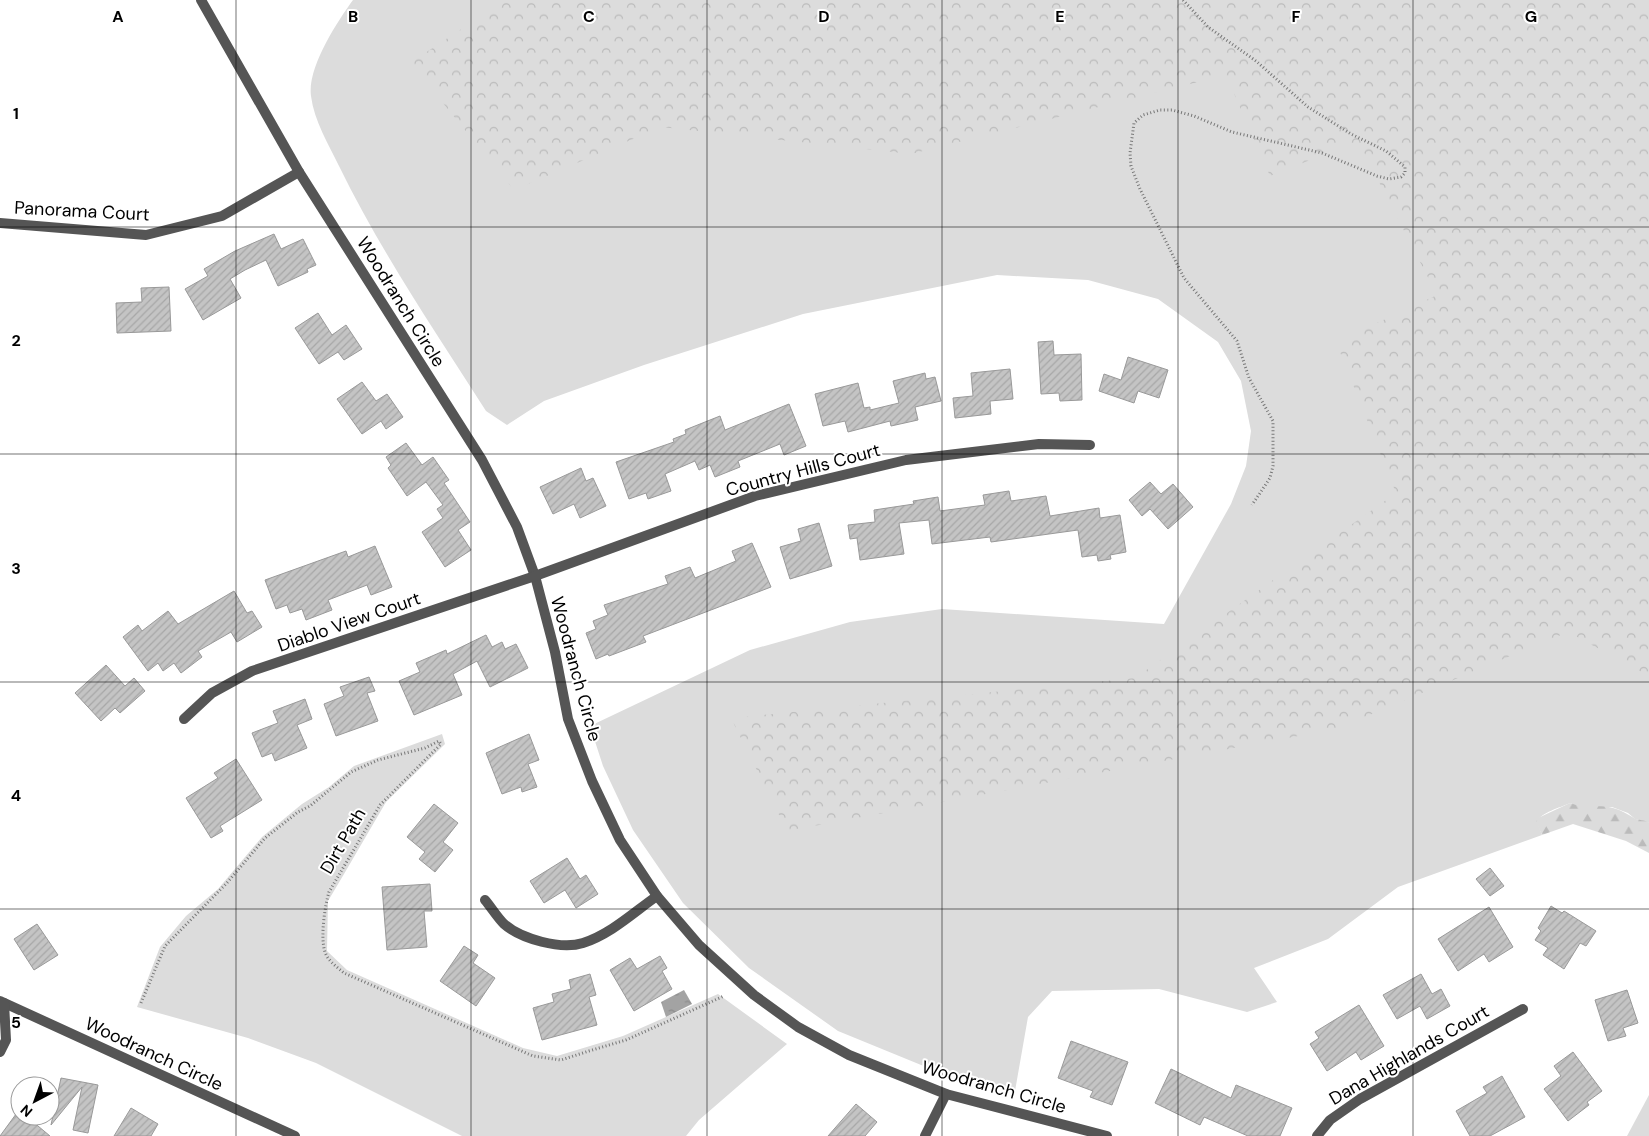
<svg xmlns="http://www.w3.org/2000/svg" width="1649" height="1136" font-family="'DM Sans',sans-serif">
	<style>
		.grass { fill: #dcdcdc }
		.forest { fill: url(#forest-firs) }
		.park { fill: url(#park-crowns) }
		.water { fill: url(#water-ripples) }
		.building { fill: url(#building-hatch); stroke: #999 }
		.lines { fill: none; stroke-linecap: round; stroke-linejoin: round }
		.path { stroke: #777; stroke-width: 3; stroke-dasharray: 1 2.5; stroke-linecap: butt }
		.street { stroke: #555; stroke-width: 10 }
		.grid { fill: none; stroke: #000; stroke-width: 1; stroke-opacity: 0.55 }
		.labels { text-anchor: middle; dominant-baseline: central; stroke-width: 4; stroke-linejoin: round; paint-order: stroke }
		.street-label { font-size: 18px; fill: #000; stroke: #fff }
		.grid-label { font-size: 16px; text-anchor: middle; font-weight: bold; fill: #000; stroke: #fff; stroke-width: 4; stroke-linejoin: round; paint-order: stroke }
	</style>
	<defs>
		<pattern id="forest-firs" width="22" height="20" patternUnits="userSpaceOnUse" patternTransform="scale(1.25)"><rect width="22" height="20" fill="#dcdcdc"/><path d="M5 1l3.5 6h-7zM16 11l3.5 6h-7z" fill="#bbb"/></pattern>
		<pattern id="park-crowns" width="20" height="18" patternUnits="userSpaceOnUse" patternTransform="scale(1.25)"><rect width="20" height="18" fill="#dcdcdc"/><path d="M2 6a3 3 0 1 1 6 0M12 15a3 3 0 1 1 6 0" fill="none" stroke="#bbb"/></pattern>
		<pattern id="water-ripples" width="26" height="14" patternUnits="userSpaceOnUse" patternTransform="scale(1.25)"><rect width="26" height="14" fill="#a3a3a3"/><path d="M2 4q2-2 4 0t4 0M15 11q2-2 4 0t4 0" fill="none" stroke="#8b8b8b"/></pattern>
		<pattern id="building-hatch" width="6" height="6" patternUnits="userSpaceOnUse" patternTransform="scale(1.25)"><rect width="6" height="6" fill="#c4c4c4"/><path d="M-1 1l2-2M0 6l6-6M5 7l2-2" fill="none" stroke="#a7a7a7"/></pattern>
	</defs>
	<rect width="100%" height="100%" fill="#fff"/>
	<!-- grass -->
	<g class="grass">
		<path d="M 353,0 L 1649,0 L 1649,823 L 1635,819 L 1628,813 L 1612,807 L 1581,807 L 1570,803 C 1560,808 1541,812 1537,822 L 1542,835 L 1398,887 L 1328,939 L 1254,968 L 1277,1002 L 1247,1012 L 1159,989 L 1052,991 L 1028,1017 L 1015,1091 L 926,1067 L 838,1031 L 749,968 L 683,903 L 633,830 L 603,766 L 590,726 L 750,650 L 850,622 L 942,609 L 1164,624 L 1231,504 L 1246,466 L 1251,431 L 1241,381 L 1218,342 L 1158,299 L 1088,280 L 997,275 L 803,314 L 644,365 L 544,401 L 507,425 L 486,411 C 435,331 381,252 339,166 C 329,145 314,121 311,96 C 307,68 337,22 353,0 Z"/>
		<polygon points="442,734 445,744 386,802 344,874 328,901 327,951 347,970 523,1048 557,1056 623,1036 718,994 787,1044 699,1120 686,1136 462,1136 316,1063 248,1038 137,1007 160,947 186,916 218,889 262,837 302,804 329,787 354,766"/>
		<polygon points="1649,1095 1649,1136 1627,1136"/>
	</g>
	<!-- forest -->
	<path class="forest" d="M 1570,803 C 1585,809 1599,804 1613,808 C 1621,810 1627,814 1634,818 C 1639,821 1644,819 1649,823 L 1649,853 L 1626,841 L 1573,824 L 1542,835 L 1536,822 L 1538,818 Z"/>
	<!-- park -->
	<polygon class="park" points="505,0 1649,0 1649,676 1568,632 1336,729 787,831 731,718 1135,678 1396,493 1336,342 1437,295 1358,141 1270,176 1226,75 911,154 661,127 514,190 410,63"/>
	<!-- water -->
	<polygon class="water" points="684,990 692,1004 666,1017 661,1002"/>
	<!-- building -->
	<g class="building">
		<polygon points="274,234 281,249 303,239 316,265 307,269 308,272 278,286 266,260 245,270 230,279 241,298 203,320 185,289 208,276 204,269 235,251"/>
		<polygon points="169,287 171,331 117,333 116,303 142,302 141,288"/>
		<polygon points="318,313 332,335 346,325 362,349 344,360 338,352 319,364 295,328"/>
		<polygon points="1053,341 1054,355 1081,354 1082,400 1060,401 1059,393 1041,394 1038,342"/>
		<polygon points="1128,357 1168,370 1159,398 1138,391 1134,403 1099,391 1104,374 1121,380"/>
		<polygon points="1010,369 1013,399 990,401 991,414 955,418 953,398 973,396 971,373"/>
		<polygon points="925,373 926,379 935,377 941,401 915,407 918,420 891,426 890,421 848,432 845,421 823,426 815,394 858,383 864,408 870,407 870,410 899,403 893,381"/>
		<polygon points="362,382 376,401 387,394 403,417 386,429 381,421 362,434 337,399"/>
		<polygon points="789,404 806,446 784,455 780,444 738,461 740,467 715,477 710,465 699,470 695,461 665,474 671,491 648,499 646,493 629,499 616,462 674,442 673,439 686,434 685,430 720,416 725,430"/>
		<polygon points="406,443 422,465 433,457 449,480 444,483 470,522 458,530 471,550 445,567 422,532 443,518 437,509 443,505 426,482 407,496 388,468 391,465 386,457"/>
		<polygon points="581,468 586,481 593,478 606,506 580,518 574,504 553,514 540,487"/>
		<polygon points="1150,482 1161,494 1173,484 1193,507 1168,529 1150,509 1142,516 1129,500"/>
		<polygon points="1009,491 1011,501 1046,496 1050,516 1099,508 1100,518 1120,515 1126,552 1110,555 1111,559 1098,561 1097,555 1082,557 1078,530 991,542 990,537 932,544 929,520 899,523 904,554 860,560 857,538 850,539 848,525 875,522 874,510 914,504 913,501 938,497 940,511 985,505 983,495"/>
		<polygon points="819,523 832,566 790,579 780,547 801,541 798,529"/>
		<polygon points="752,543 771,587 643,636 646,642 609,656 608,654 596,659 586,633 596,629 593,621 608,615 604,605 668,584 665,576 690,567 695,578 736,561 732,551"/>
		<polygon points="375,546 392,587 371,595 367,585 328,600 332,610 306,620 302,609 290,613 287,605 276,609 265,580 346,551 348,557"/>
		<polygon points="234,591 247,613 252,611 262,627 237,642 231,632 198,651 202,657 181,673 174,663 163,671 158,663 148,671 123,637 138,625 142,631 168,611 178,624"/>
		<polygon points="486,635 492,647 502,642 505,649 516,644 528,668 490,687 477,661 453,674 462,695 414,715 399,681 420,672 416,663 446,650 447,654"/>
		<polygon points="106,665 125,686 134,678 145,691 120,713 115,708 101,721 75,693"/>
		<polygon points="369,677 375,691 367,693 378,721 336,736 324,704 344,696 340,687"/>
		<polygon points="305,699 312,719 297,725 307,748 275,761 272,753 262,757 252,733 278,723 273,711"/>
		<polygon points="529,734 539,760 528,764 537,787 522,792 521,787 502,794 486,753"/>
		<polygon points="236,759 262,800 220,826 223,831 211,838 186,798 218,778 214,773"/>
		<polygon points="434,804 458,823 443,842 453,850 435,872 419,859 425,852 407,837"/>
		<polygon points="567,858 580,879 586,875 598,894 576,908 565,890 544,903 530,881"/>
		<polygon points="1490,868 1504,886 1490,896 1476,879"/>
		<polygon points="430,884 432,911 424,911 427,947 387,950 382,887"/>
		<polygon points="1551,906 1562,913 1564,911 1596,931 1586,946 1580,943 1564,969 1543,955 1548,948 1535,940 1541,931 1538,928"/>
		<polygon points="1489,907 1513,947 1489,962 1484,954 1458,971 1438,939"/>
		<polygon points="37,924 58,955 34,970 14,939"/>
		<polygon points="464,946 478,955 473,963 495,978 476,1006 440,981"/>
		<polygon points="660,956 667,968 662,971 672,989 634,1011 610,970 630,958 637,969"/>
		<polygon points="590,974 596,995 589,997 597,1025 542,1040 533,1008 554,1002 552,994 571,989 569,980"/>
		<polygon points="1421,974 1432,994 1441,989 1450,1006 1427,1019 1420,1006 1397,1019 1383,995"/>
		<polygon points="1627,990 1638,1023 1623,1028 1626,1036 1608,1041 1595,1000"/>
		<polygon points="1359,1005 1384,1046 1361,1060 1356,1052 1327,1071 1310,1044 1319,1038 1315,1032"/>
		<polygon points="1071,1041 1128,1062 1112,1105 1090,1097 1093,1091 1058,1078"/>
		<polygon points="1573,1052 1602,1091 1587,1102 1589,1105 1568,1121 1544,1089 1561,1076 1554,1066"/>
		<polygon points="1171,1069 1231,1098 1236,1085 1292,1108 1280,1136 1248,1136 1204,1117 1200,1125 1155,1103"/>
		<polygon points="1502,1076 1525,1117 1490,1136 1470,1136 1456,1111 1487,1093 1483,1087"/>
		<polygon points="61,1078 98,1085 88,1133 73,1130 82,1087 51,1125"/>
		<polygon points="856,1104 877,1122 865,1136 828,1136"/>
		<polygon points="131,1108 158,1124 151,1136 114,1136"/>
		<polygon points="19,1110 20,1116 26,1116 50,1136 0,1136"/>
	</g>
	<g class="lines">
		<!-- path -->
		<g class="path">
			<polyline points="1183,0 1208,27 1256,61 1308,107 1351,134 1386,151 1405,167 1405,173 1401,177 1389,179 1377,176 1322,153 1232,132 1194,116 1172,110 1160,110 1143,115 1134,123 1130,153 1131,166 1140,189 1184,278 1237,341 1249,378 1273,421 1273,466 1270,478 1252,505"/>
			<path d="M 141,1003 L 165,946 L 226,884 L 265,838 L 298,812 L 310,806 L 351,772 L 378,760 L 425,748 L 439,741 L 441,744 L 380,805 L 329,892 C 325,906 320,937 325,952 C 328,961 337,967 344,973 L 533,1056 L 561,1060 L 589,1051 L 626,1040 L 724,996"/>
		</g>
		<!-- street -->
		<g class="street">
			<polyline points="201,0 299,172 482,460 517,527 535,576 555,652 568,719 592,781 620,840 657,896 699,945 754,995 798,1027 849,1055 946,1094 1107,1136"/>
			<polyline points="0,223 146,235 222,216 299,172"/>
			<polyline points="184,719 212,693 252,671 535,576 755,496 906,460 1039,444 1090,445"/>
			<path d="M 485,900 C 491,907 497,917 504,924 C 521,939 561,950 583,943 C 611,934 634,912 657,896"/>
			<polyline points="0,1001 295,1136"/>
			<polyline points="0,1052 6,1040 4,1003"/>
			<polyline points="925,1136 946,1094"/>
			<polyline points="1317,1136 1330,1120 1360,1099 1523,1009"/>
		</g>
	</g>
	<!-- grid -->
	<path class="grid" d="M 236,0 L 236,1136M 471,0 L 471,1136M 707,0 L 707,1136M 942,0 L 942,1136M 1178,0 L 1178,1136M 1413,0 L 1413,1136M 0,227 L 1649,227M 0,454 L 1649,454M 0,682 L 1649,682M 0,909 L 1649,909"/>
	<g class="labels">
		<!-- street labels -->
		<g class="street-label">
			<text transform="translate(82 211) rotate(3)">Panorama Court</text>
			<text transform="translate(401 302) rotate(58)">Woodranch Circle</text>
			<text transform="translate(803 470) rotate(-15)">Country Hills Court</text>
			<text transform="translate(349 622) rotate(-19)">Diablo View Court</text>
			<text transform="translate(576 669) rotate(75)">Woodranch Circle</text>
			<text transform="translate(343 841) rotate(-60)">Dirt Path</text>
			<text transform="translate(154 1054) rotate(25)">Woodranch Circle</text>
			<text transform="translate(1409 1055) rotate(-30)">Dana Highlands Court</text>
			<text transform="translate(994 1087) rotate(16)">Woodranch Circle</text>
		</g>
	</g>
	<g class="grid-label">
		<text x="118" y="22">A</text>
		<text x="353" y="22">B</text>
		<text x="589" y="22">C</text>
		<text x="824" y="22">D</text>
		<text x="1060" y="22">E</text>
		<text x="1296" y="22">F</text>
		<text x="1531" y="22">G</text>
		<text x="16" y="119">1</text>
		<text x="16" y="346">2</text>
		<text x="16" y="574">3</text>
		<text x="16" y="801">4</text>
		<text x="16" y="1028">5</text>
	</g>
	<!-- north arrow -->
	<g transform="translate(35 1101) rotate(221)"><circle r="24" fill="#ffffff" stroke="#999999"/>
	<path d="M0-4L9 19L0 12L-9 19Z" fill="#000000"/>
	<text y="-8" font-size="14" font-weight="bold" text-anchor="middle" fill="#000000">N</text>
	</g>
</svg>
